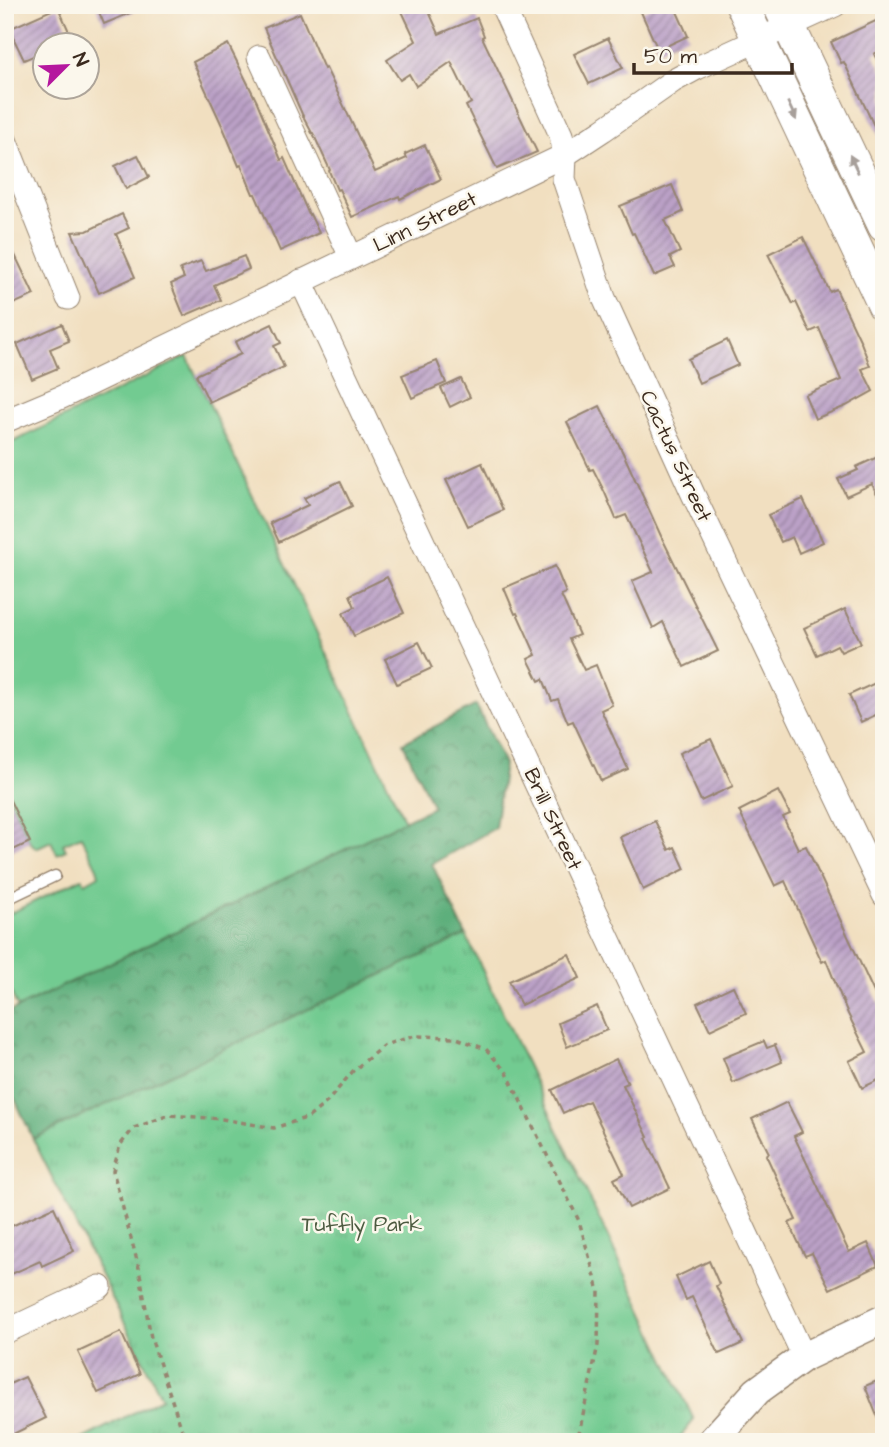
<svg xmlns="http://www.w3.org/2000/svg" width="889" height="1447" font-family="'Architects Daughter',sans-serif">
	<style>
		.green { fill: #72cb91; stroke: #567a58; stroke-width: 2 }
		.forest { fill: url(#forest-crowns); stroke: #4c6c4c; stroke-width: 2 }
		.park { fill: url(#park-tufts); stroke: #567a58; stroke-width: 2 }
		.building { fill: url(#building-hatch) }
		.lines { fill: none; stroke-linecap: round; stroke-linejoin: round }
		.service-casing { stroke: #96846f; stroke-width: 13 }
		.minor-casing { stroke: #96846f; stroke-width: 25 }
		.tertiary-casing { stroke: #96846f; stroke-width: 31 }
		.secondary-casing { stroke: #96846f; stroke-width: 34 }
		.path { stroke: #96846f; stroke-width: 3.5; stroke-dasharray: 5 5; stroke-linecap: butt }
		.service { stroke: #fff; stroke-width: 10 }
		.minor { stroke: #fff; stroke-width: 23 }
		.tertiary { stroke: #fff; stroke-width: 28 }
		.secondary { stroke: #fff; stroke-width: 32 }
		.oneway { fill: #a79f9a }
		.labels { text-anchor: middle; dominant-baseline: central; stroke-width: 5; stroke-linejoin: round; paint-order: stroke }
		.street-label { font-size: 21px; fill: #3b2a1e; stroke: #fbf7ec }
		.park-label { font-size: 21px; fill: #4c5a40; stroke: #fbf7ec }
	</style>
	<defs>
		<pattern id="forest-crowns" width="20" height="18" patternUnits="userSpaceOnUse" patternTransform="scale(1.75)"><rect width="20" height="18" fill="#5daf7b"/><path d="M2 6a3 3 0 1 1 6 0M12 15a3 3 0 1 1 6 0" fill="none" stroke="#4e8f64"/></pattern>
		<pattern id="park-tufts" width="24" height="20" patternUnits="userSpaceOnUse" patternTransform="scale(1.75)"><rect width="24" height="20" fill="#72cb91"/><path d="M3 7l-1-3M5 7V3M7 7l1-3M15 17l-1-3M17 17v-4M19 17l1-3" fill="none" stroke="#64ae7d"/></pattern>
		<pattern id="building-hatch" width="6" height="6" patternUnits="userSpaceOnUse" patternTransform="scale(1.75)"><rect width="6" height="6" fill="#bba1c7"/><path d="M-1 1l2-2M0 6l6-6M5 7l2-2" fill="none" stroke="#9983a1"/></pattern>
	</defs>
	<rect width="100%" height="100%" fill="#fbf7ec"/>
	<filter id="ink" filterUnits="userSpaceOnUse"><feTurbulence type="fractalNoise" baseFrequency=".0143" numOctaves="2"/><feDisplacementMap in="SourceGraphic" scale="14" xChannelSelector="R" yChannelSelector="G"/><feConvolveMatrix kernelMatrix="1 2 1 2 8 2 1 2 1" color-interpolation-filters="sRGB"/></filter>
	<filter id="wash" filterUnits="userSpaceOnUse"><feTurbulence type="fractalNoise" baseFrequency=".00686" numOctaves="4" result="noise"/><feDisplacementMap in="SourceGraphic" scale="28" xChannelSelector="R" yChannelSelector="G"/><feGaussianBlur stdDeviation="1.57" result="paint"/><feColorMatrix in="noise" values="0 0 0 0 0 0 0 0 0 0 0 0 0 0 0 0 0 1.4 0 .05"/><feComposite in="paint" operator="in"/></filter>
	<g filter="url(#wash)">
		<rect width="100%" height="100%" fill="#f1dfc0"/>
		<!-- green -->
		<polygon class="green" points="187,356 405,821 18,1008 5,980 5,924 9,914 82,878 85,883 99,875 97,868 81,836 63,844 66,850 57,854 51,841 36,848 30,842 5,790 5,446"/>
		<!-- forest -->
		<polygon class="forest" points="476,705 504,764 495,828 432,864 466,935 33,1139 5,1077 5,1014 433,807 403,743"/>
		<!-- park -->
		<polygon class="park" points="466,935 694,1420 676,1442 77,1442 162,1398 33,1139"/>
		<g id="blocks">
			<!-- building -->
			<g class="building">
				<polygon points="96,5 149,5 104,24"/>
				<polygon points="399,5 426,5 439,34 477,18 484,36 482,37 537,152 497,169 466,106 471,103 451,62 416,86 409,74 400,80 387,60 416,41"/>
				<polygon points="655,5 674,5 688,36 658,50 641,12"/>
				<polygon points="58,7 72,38 55,46 46,46 46,81 33,56 24,60 9,29"/>
				<polygon points="300,13 324,69 326,68 375,172 407,158 405,154 425,145 441,179 400,199 399,196 352,217 339,189 337,190 329,171 330,170 313,133 312,133 302,114 264,28"/>
				<polygon points="884,17 884,49 874,54 884,74 884,147 844,62 841,63 831,42"/>
				<polygon points="608,38 623,68 589,84 574,54"/>
				<polygon points="228,44 257,102 281,160 284,158 309,215 310,214 319,233 280,251 255,194 253,194 241,165 239,166 225,132 193,62"/>
				<polygon points="138,155 149,177 126,189 115,166"/>
				<polygon points="672,185 683,212 665,220 680,252 670,257 675,267 654,276 634,233 632,234 620,206"/>
				<polygon points="122,214 129,228 116,234 135,277 99,293 72,232 87,231"/>
				<polygon points="5,234 34,295 11,305 5,294"/>
				<polygon points="803,237 830,292 836,289 860,340 870,366 862,369 873,391 846,406 815,419 805,395 841,380 819,328 810,332 796,302 793,304 768,254"/>
				<polygon points="244,256 249,269 214,285 221,300 184,316 171,284 184,278 180,269 201,261 206,271"/>
				<polygon points="62,324 69,341 50,349 58,368 32,379 17,344"/>
				<polygon points="272,324 281,343 274,346 284,367 209,402 196,375 241,354 235,342"/>
				<polygon points="727,340 738,365 699,383 688,359"/>
				<polygon points="437,361 446,383 412,398 402,375"/>
				<polygon points="461,379 470,397 450,407 441,388"/>
				<polygon points="600,406 623,453 661,536 718,651 684,667 663,622 653,628 632,581 653,572 641,546 626,515 616,519 605,493 593,469 590,470 567,422"/>
				<polygon points="884,454 884,508 872,484 846,496 838,479 858,470 856,467"/>
				<polygon points="482,463 503,510 468,526 446,480"/>
				<polygon points="340,481 352,506 279,542 270,523 308,505 304,498"/>
				<polygon points="803,499 823,542 799,553 792,537 781,542 768,515"/>
				<polygon points="555,566 566,593 561,595 579,635 569,639 584,670 596,665 612,705 601,710 628,769 601,781 573,721 568,723 558,699 552,701 543,679 539,681 528,659 536,655 517,613 515,614 504,588"/>
				<polygon points="387,577 404,613 354,636 343,613 355,607 350,595"/>
				<polygon points="845,609 861,643 841,652 837,645 817,655 804,628"/>
				<polygon points="419,642 432,668 397,684 385,659"/>
				<polygon points="884,679 884,711 861,722 849,695"/>
				<polygon points="711,739 733,786 701,801 679,753"/>
				<polygon points="5,790 30,842 5,854"/>
				<polygon points="778,791 790,814 783,817 798,849 806,846 884,1014 884,1087 880,1079 862,1088 849,1061 867,1052 848,1014 826,960 822,962 785,881 775,886 739,811"/>
				<polygon points="655,821 669,850 675,847 685,869 643,890 620,837"/>
				<polygon points="569,954 580,978 521,1005 509,981"/>
				<polygon points="733,986 746,1013 710,1030 697,1003"/>
				<polygon points="597,1006 607,1030 567,1047 558,1023"/>
				<polygon points="764,1041 767,1048 775,1045 782,1062 733,1083 723,1058"/>
				<polygon points="616,1059 628,1083 623,1085 648,1137 646,1138 670,1188 629,1208 614,1179 624,1174 589,1101 563,1113 552,1090"/>
				<polygon points="787,1102 802,1132 794,1136 849,1252 868,1243 878,1266 830,1289 812,1253 805,1256 789,1223 796,1220 766,1155 769,1153 752,1119"/>
				<polygon points="54,1207 74,1251 42,1266 40,1261 5,1277 5,1229"/>
				<polygon points="709,1261 719,1284 716,1286 743,1343 719,1354 692,1297 686,1300 676,1277"/>
				<polygon points="121,1332 140,1374 98,1393 78,1352"/>
				<polygon points="25,1377 46,1418 5,1438 5,1386"/>
				<polygon points="884,1378 884,1430 883,1431 865,1386"/>
			</g>
		</g>
	</g>
	<g filter="url(#ink)">
		<use href="#blocks" fill-opacity="0" stroke="#96846f" stroke-width="2"/>
		<g class="lines">
			<defs>
				<polyline id="service" points="5,900 55,876"/>
				<g id="minor">
					<polyline points="502,5 561,135 565,155 564,179 604,298 693,494 884,895"/>
					<polyline points="259,57 351,257"/>
					<polyline points="5,140 68,298"/>
					<polyline points="301,281 804,1357"/>
					<polyline points="5,421 62,397 565,155 603,130 673,81 697,68 835,5"/>
					<polyline points="5,1332 100,1287"/>
				</g>
				<polyline id="tertiary" points="711,1442 757,1391 804,1357 884,1319"/>
				<g id="secondary">
					<polyline points="742,5 884,306"/>
					<polyline points="779,5 884,226"/>
				</g>
			</defs>
			<!-- service casing -->
			<use href="#service" class="service-casing"/>
			<!-- minor casing -->
			<use href="#minor" class="minor-casing"/>
			<!-- tertiary casing -->
			<use href="#tertiary" class="tertiary-casing"/>
			<!-- secondary casing -->
			<use href="#secondary" class="secondary-casing"/>
			<!-- path -->
			<polyline class="path" points="186,1442 151,1338 139,1268 113,1171 120,1145 134,1128 169,1115 222,1119 274,1128 309,1117 327,1102 353,1071 384,1045 415,1036 454,1037 486,1049 507,1073 579,1221 599,1291 598,1345 577,1442"/>
			<!-- service -->
			<use href="#service" class="service"/>
			<!-- minor -->
			<use href="#minor" class="minor"/>
			<!-- tertiary -->
			<use href="#tertiary" class="tertiary"/>
			<!-- secondary -->
			<use href="#secondary" class="secondary"/>
		</g>
		<!-- one-way arrows -->
		<defs><path id="oneway-solid" d="M-6-.8H1V-3.2L6.5 0L1 3.2V.8H-6Z" transform="scale(1.75)"/></defs>
		<g class="oneway">
			<use href="#oneway-solid" transform="translate(792 111) rotate(65)"/>
			<use href="#oneway-solid" transform="translate(854 164) rotate(-115)"/>
		</g>
	</g>
	<g class="labels">
		<!-- street labels -->
		<g class="street-label">
			<text transform="translate(425 222) rotate(-26)">Linn Street</text>
			<text transform="translate(676 456) rotate(65)">Cactus Street</text>
			<text transform="translate(553 819) rotate(65)">Brill Street</text>
		</g>
		<!-- park labels -->
		<g class="park-label">
			<text x="362" y="1224">Tuffly Park</text>
		</g>
	</g>
	<!-- margin -->
	<rect width="889" height="1447" fill="none" stroke="#fbf7ec" stroke-width="28"/>
	<!-- north arrow -->
	<g transform="translate(66 66) rotate(66)"><circle r="33" fill="#fbf7ec" stroke="#aea59a" stroke-width="2"/>
	<path d="M0-5L12 26L0 18L-12 26Z" fill="#b5179e"/>
	<text y="-10" font-size="19" font-weight="bold" text-anchor="middle" fill="#3b2a1e">N</text>
	</g>
	<!-- scale -->
	<path d="M634 63v10h158v-10" fill="none" stroke="#3b2a1e" stroke-width="3.5"/>
	<text x="644" y="63" font-size="21" fill="#3b2a1e" stroke="#fbf7ec" stroke-width="5" paint-order="stroke">50 m</text>
</svg>
